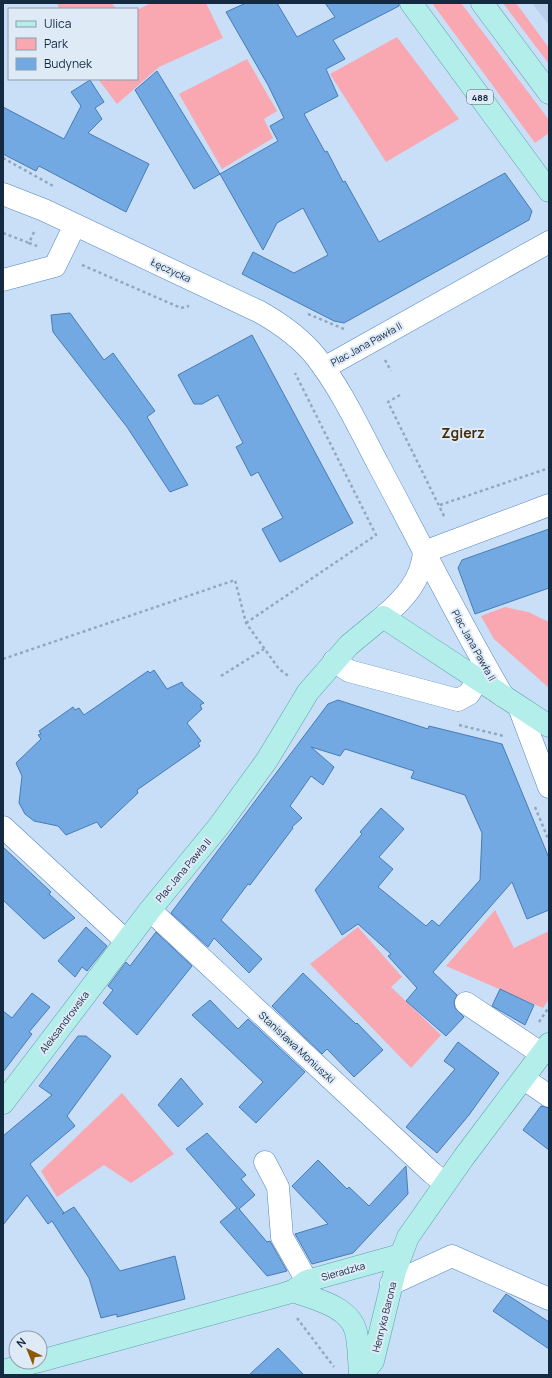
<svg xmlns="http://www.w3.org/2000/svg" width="552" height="1378" font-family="Manrope,sans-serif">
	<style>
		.built { fill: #b8d0eb }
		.green { fill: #f9a8b2 }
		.building { fill: #73a9e3; stroke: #487cb4 }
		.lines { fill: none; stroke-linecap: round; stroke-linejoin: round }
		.minor-casing { stroke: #5388c0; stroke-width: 23 }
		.major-casing { stroke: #5ca2a6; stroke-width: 23 }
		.path { stroke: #92a8c0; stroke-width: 2.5; stroke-dasharray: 3 3; stroke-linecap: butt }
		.minor { stroke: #fff; stroke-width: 22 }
		.major { stroke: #b4eeeb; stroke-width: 22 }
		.labels { text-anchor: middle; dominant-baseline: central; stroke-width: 4; stroke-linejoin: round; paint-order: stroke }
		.shield { fill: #dfeaf7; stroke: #516478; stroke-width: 1 }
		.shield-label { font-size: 9px; font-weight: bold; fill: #142a41 }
		.street-label { font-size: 10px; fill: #142a41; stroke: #dfeaf7 }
		.district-label { font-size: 14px; font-weight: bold; fill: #472e0b; stroke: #dfeaf7 }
	</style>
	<rect width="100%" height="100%" fill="#c9def7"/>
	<!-- built -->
	<polygon class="built" points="532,3 549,3 549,25"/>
	<!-- green -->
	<g class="green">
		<polygon points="57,3 112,3 116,9 59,9"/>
		<polygon points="151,3 206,3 223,38 159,67 117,104 98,79 137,79 137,10"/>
		<polygon points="432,3 461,3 549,120 549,133 535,143"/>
		<polygon points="503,3 516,3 549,48 549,64"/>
		<polygon points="397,37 459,119 386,162 330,74"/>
		<polygon points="247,59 277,111 264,119 273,138 222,169 179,94"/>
		<polygon points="505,607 528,612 549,622 549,688 494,639 481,616"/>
		<polygon points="495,910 514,948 549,931 549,999 543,1008 446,966"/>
		<polygon points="358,927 402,977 391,987 441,1035 411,1068 310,964"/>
		<polygon points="122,1093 174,1154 131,1183 104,1165 57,1197 41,1171"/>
	</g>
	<!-- building -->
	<g class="building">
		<polygon points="246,3 277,3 297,37 335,17 325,3 399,3 399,6 333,40 345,59 326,69 338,96 304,114 325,152 327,151 343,182 345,181 379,242 505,173 532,211 529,220 344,323 334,321 242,274 253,252 294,273 328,255 303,208 277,223 263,250 220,174 278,141 270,126 284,118 268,85 226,12"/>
		<polygon points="157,71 220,174 194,189 135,90"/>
		<polygon points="90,80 104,102 95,108 102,119 88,133 149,164 126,212 39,166 36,171 3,154 3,107 64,139 81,106 71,92"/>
		<polygon points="70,313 104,360 113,353 155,411 147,417 188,485 170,492 127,427 53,332 51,315"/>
		<polygon points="252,335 353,523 280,562 262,529 283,518 258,472 251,476 236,447 243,443 218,395 202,404 194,404 178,375"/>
		<polygon points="549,529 549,588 475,614 458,568 462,560"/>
		<polygon points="154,670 167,689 182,682 184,686 204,703 200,705 202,709 187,723 201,741 198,743 200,746 137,790 138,793 101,828 97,822 66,835 58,826 34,821 25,814 19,803 22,776 16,763 41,739 38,735 41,734 39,731 73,707 75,710 79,708 84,715 148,671 150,673"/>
		<polygon points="338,700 428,729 429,726 502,744 549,858 549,910 527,919 512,882 433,972 457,995 454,1002 455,1008 464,1017 446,1036 406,1001 417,988 388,956 391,954 358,924 342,935 315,890 362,834 360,832 381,808 404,829 379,857 393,869 378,887 426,926 432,920 439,926 480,880 482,833 465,795 411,778 414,771 345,749 340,756 311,747 334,767 323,785 311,776 290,806 302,818 292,827 293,828 250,885 248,884 221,920 262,959 249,973 214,938 208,947 171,913 328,704"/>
		<polygon points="3,847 51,892 49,894 75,918 44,939 3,900"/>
		<polygon points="86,927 107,946 87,971 82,967 75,977 58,961"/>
		<polygon points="156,932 192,966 137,1035 103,1003 113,990 108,986 126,962 130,966"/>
		<polygon points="303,973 356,1024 357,1023 383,1050 354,1077 327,1049 322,1054 272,1006"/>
		<polygon points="500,989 534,1005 525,1025 492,1006"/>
		<polygon points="32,993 50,1007 29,1032 32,1034 3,1072 3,1011 12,1018"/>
		<polygon points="210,1000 238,1029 248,1019 305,1072 256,1123 239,1107 263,1082 192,1015"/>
		<polygon points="78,1036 86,1036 111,1056 67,1116 75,1126 30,1164 64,1213 62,1214 74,1207 120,1271 175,1256 185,1299 117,1317 117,1314 101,1318 89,1278 52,1221 48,1224 27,1195 3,1225 3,1136 52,1095 39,1086"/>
		<polygon points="458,1042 499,1073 469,1115 437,1153 406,1127 455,1069 444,1061"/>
		<polygon points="181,1078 203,1104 178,1127 158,1105"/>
		<polygon points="541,1106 549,1108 549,1150 523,1130"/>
		<polygon points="207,1133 246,1175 241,1179 255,1195 239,1209 267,1242 270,1241 287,1271 267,1276 220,1222 237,1208 186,1149"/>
		<polygon points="318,1160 347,1189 349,1187 369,1206 406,1166 408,1194 353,1253 312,1264 295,1234 328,1224 292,1186"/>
		<polygon points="506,1294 549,1322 549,1349 493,1311"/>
		<polygon points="278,1348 304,1375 249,1375"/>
	</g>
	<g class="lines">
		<defs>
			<g id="minor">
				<path d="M 3,194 L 44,210 L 260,312 C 281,324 301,338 316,357 C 341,389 359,428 378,464 C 420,542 458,620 503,696"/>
				<polyline points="3,280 55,266 75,225"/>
				<polyline points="324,368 549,242"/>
				<path d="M 383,617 C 403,600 422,580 424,552 L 549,505"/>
				<polyline points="334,661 349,671 458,700 469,694 478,679"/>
				<polyline points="519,707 549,787"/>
				<polyline points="3,827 126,941"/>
				<polyline points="150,910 432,1173 445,1183"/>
				<polyline points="466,1003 542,1054"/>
				<polyline points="524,1079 549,1096"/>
				<polyline points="265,1162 278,1187 282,1237 307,1281"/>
				<polyline points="391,1284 452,1256 549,1299"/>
			</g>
			<g id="major">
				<polyline points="411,3 549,191"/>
				<polyline points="482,3 549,93"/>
				<polyline points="3,1103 150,910 219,826 267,760 308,692 349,645 383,617 549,726"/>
				<path d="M 293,1291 C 314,1299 350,1306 356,1332 C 359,1345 359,1361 360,1375"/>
				<polyline points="40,1361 284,1294 293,1291 307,1281 400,1255"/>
				<polyline points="3,1371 35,1362"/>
				<polyline points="361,1375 373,1361 395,1271 408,1237 464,1157 549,1044"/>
			</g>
		</defs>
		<!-- minor casing -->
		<use href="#minor" class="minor-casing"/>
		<!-- major casing -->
		<use href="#major" class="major-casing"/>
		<!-- path -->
		<g class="path">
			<polyline points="3,158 55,187"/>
			<polyline points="34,232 29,243 37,246"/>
			<polyline points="3,233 29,243"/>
			<polyline points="82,265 181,308 189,306"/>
			<polyline points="308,314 344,329"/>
			<polyline points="385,360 391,371"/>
			<polyline points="400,395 388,402 445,518"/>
			<polyline points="440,505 549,468"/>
			<polyline points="246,623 376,535 295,373"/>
			<polyline points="3,659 235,580 246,623 279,669 290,677"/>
			<polyline points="221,676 264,649"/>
			<polyline points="459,725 504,736"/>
			<polyline points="535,807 549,841"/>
			<polyline points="539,1022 549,1007"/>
			<polyline points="297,1318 334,1367"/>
		</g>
		<!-- minor -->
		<use href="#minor" class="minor"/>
		<!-- major -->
		<use href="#major" class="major"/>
	</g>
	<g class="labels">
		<!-- shield labels -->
		<rect class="shield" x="467" y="90" width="26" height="14" rx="3"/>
		<g class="shield-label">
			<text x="480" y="97">488</text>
		</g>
		<!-- street labels -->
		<g class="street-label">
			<text transform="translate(171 270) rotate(25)">Łęczycka</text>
			<text transform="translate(366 344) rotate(-29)">Plac Jana Pawła II</text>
			<text transform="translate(474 645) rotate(61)">Plac Jana Pawła II</text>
			<text transform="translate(183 870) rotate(-50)">Plac Jana Pawła II</text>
			<text transform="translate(64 1022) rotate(-53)">Aleksandrowska</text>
			<text transform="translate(297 1047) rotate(43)">Stanisława Moniuszki</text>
			<text transform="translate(343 1271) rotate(-16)">Sieradzka</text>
			<text transform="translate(384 1317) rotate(-76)">Henryka Barona</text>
		</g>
		<!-- district labels -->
		<g class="district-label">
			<text x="463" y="432">Zgierz</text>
		</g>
	</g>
	<!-- border -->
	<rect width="552" height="1378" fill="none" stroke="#142a41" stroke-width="8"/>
	<!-- legend -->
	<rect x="8" y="8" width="130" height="72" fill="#dfeaf7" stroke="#8e9dae"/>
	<rect x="16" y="21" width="20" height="6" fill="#b4eeeb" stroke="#8e9dae"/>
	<text x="44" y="28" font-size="12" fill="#142a41">Ulica</text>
	<rect x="16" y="38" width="20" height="12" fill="#f9a8b2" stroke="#8e9dae"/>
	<text x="44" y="48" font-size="12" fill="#142a41">Park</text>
	<rect x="16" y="58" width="20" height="12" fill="#73a9e3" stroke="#8e9dae"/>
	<text x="44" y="68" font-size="12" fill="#142a41">Budynek</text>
	<!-- north arrow -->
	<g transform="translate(28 1350) rotate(317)"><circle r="19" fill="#dfeaf7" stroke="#8e9dae"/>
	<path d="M0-3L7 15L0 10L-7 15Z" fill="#8c5a06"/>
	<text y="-6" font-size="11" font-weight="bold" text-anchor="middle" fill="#142a41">N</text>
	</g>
</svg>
